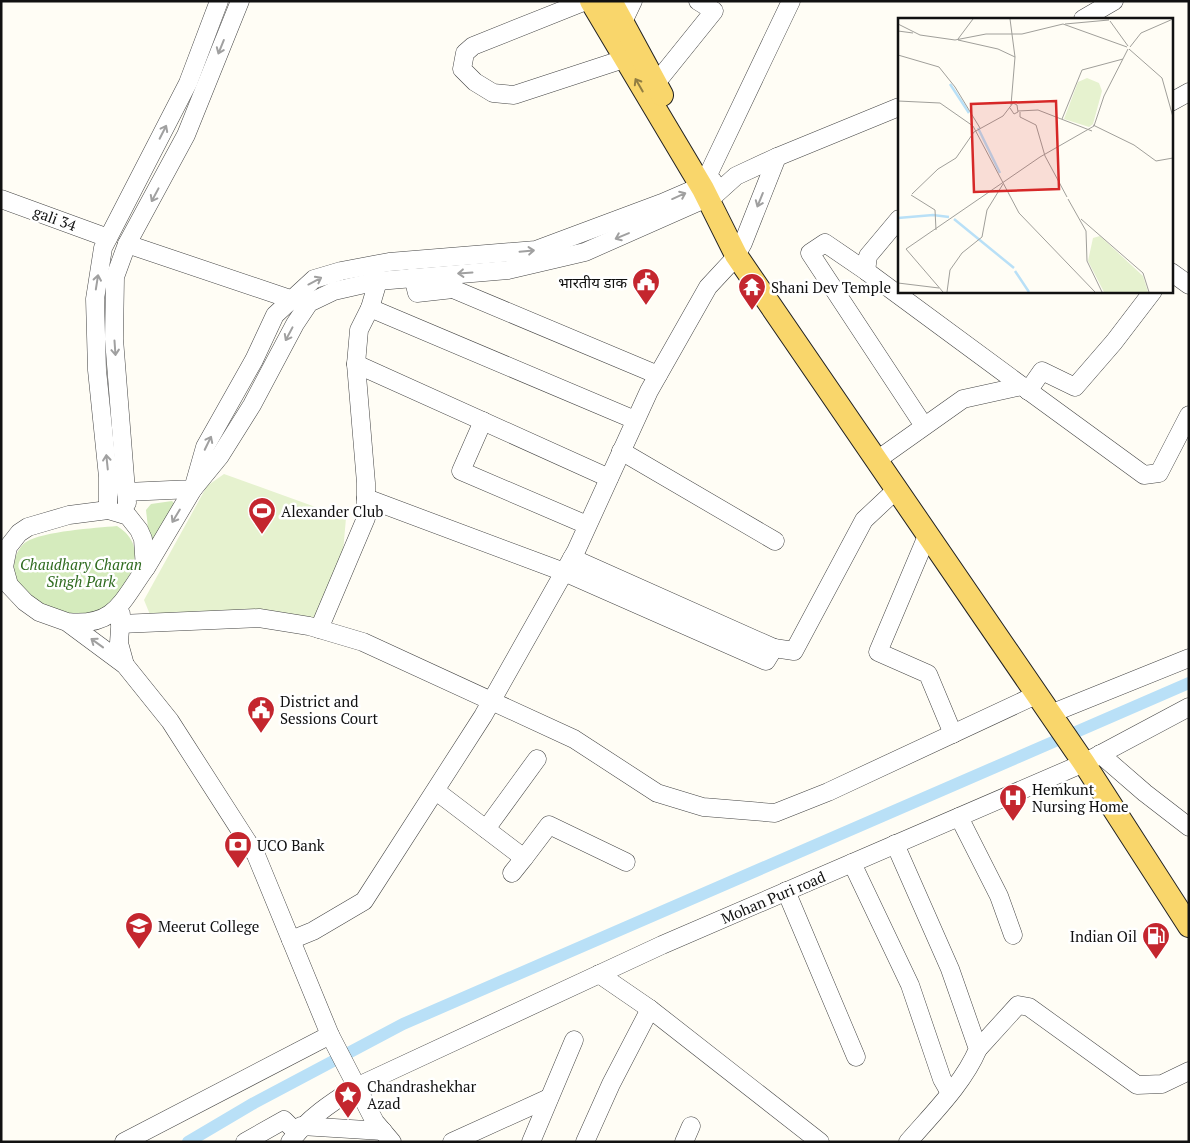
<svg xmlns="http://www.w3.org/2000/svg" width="1190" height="1143" font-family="'PT Serif','Noto Sans Devanagari',serif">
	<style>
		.green { fill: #d5ebbd }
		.pitch { fill: #e6f2cf }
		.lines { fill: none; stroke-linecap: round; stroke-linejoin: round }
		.canal { stroke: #b9e0f7; stroke-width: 12 }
		.minor-casing { stroke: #444; stroke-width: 19 }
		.major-casing { stroke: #222; stroke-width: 24 }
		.minor { stroke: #fff; stroke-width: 18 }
		.major { stroke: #f9d66b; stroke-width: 22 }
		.oneway { stroke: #a0a0a0 }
		.oneway2 { stroke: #917d42 }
		.labels { text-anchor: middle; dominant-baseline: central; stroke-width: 5; stroke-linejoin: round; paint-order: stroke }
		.street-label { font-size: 15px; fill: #111; stroke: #fff }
		.poi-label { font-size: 15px; fill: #111; stroke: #fff; text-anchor: start }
		.park-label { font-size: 15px; font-style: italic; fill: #2f6b1f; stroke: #fff }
		.inset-river { fill: none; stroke: #b9e0f7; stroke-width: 2.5 }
		.inset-road { fill: none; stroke: #a09f9a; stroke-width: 1 }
		.view { fill: #d62828; fill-opacity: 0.15; stroke: #d62828; stroke-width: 2.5 }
		.inset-edge { fill: none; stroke: #111; stroke-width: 2.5 }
	</style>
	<rect width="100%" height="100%" fill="#fffdf5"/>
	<!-- green -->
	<g class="green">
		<polygon points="172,501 174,503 151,554 146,510 151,504"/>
		<path d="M 117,526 C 154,549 125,585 107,610 C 89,613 67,619 50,610 C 44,608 23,592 19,587 C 10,574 13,551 26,542 C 44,531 95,528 117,526 Z"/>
	</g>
	<!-- pitch -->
	<polygon class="pitch" points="224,474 346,518 343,552 314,619 151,617 144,600 207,486"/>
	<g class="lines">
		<!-- canal -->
		<polyline class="canal" points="188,1142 254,1103 403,1024 1189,683"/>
		<defs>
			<g id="minor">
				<polyline points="586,1 473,46 465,53 462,69 475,82 493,93 514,95 624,59"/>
				<polyline points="1083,19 1114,1"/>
				<polyline points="623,22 633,1"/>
				<polyline points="656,83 714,11 698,1"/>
				<polyline points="1171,102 1189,92"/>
				<polyline points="707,177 791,1"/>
				<polyline points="1,199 108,238"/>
				<polyline points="127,244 299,302"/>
				<polyline points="866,271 868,256 899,219"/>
				<polyline points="1171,272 1189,285"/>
				<polyline points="413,277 417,293 453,289 658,375"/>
				<polyline points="370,308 635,420"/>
				<polyline points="356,364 609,478"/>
				<polyline points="1028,391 1042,371 1075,387 1114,342 1153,291"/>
				<polyline points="483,421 461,471 587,525"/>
				<polyline points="924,426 810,253 825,243 866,271 1022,386"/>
				<polyline points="621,451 775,541"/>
				<polyline points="884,455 963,399 1022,386 1144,475 1159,473 1189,415"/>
				<polyline points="126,492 193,489 205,447 254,360 275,315 314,279 341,271 389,262 536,250 662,203 713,181"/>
				<polyline points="366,498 564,572 766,661 774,648 572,558"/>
				<polyline points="127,503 114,339 115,277 127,244 186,135 240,1"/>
				<polyline points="108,510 108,477 97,370 95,299 103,248 188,83 219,1"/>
				<polyline points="927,536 878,652 928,674 953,734"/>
				<polyline points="146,568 193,489 220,456 252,405 295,324 309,303 334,291 378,281 508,270 585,252 716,194 736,176 777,157 899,107"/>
				<polyline points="121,614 119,643 125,665"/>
				<path d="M 67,622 C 114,627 121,603 145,569 L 143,539 L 139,530 L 128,516 L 108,510 L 69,515 L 28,527 L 19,533 L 8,547 L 4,567 L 9,585 L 25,602 L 39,612 L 67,622 L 125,665 L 170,721 L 256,855 L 330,1035 L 375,1122 L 392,1142"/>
				<polyline points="120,624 259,618 309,626 363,642 574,739 657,793 703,807 775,813 828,792 1036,695"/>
				<polyline points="319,629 366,518 366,483 356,364 359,330 370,308 378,281"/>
				<polyline points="774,648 794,651 864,520 896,490"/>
				<polyline points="1050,714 1189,658"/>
				<polyline points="1100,754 1145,793 1189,827"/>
				<polyline points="436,791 524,858 512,873"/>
				<polyline points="959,817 999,896 1013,935"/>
				<polyline points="486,829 537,759"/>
				<path d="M 895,844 L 950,969 L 978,1049 C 963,1084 933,1113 908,1142"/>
				<polyline points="524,858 549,825 626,862"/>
				<polyline points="852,863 910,985 942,1079 950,1093"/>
				<polyline points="786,891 856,1057"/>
				<polyline points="291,940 313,931 364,901 483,716 576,551 649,391 708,287 734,259 743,243 777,157"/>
				<polyline points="599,974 650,1009 820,1142"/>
				<polyline points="978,1049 1018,1005 1029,1007 1137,1085 1162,1084 1189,1071"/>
				<polyline points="301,1126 383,1131"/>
				<polyline points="124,1142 330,1035"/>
				<polyline points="245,1142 284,1120 297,1133"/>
				<path d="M 290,1142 C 308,1118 331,1103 356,1087 L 662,945 L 1084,763 L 1189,707"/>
				<polyline points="452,1142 549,1098"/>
				<polyline points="531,1142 574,1040"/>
				<polyline points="585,1142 611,1084 650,1009"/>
				<polyline points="684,1142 691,1126"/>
			</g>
			<g id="major">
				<polyline points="591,1 703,189 736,255 1084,763 1189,926"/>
				<polyline points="611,1 662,95"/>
			</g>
		</defs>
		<!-- minor casing -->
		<use href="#minor" class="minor-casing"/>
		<!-- major casing -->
		<use href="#major" class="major-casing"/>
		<!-- minor -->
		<use href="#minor" class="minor"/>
		<!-- major -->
		<use href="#major" class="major"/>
	</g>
	<!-- one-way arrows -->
	<defs><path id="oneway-shaft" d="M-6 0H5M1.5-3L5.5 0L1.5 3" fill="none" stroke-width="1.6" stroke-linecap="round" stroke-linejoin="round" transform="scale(1.25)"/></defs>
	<g class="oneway">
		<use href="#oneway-shaft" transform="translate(221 47) rotate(112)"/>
		<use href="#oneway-shaft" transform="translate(163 132) rotate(-63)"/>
		<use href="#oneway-shaft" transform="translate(155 195) rotate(118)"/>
		<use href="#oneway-shaft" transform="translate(679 196) rotate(-24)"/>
		<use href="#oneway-shaft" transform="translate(760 200) rotate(112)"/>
		<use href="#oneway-shaft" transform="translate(622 236) rotate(157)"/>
		<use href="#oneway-shaft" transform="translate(527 251) rotate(-5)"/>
		<use href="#oneway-shaft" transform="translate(465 273) rotate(176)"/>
		<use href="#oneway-shaft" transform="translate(315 281) rotate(-28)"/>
		<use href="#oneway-shaft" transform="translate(97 282) rotate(-81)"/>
		<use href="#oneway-shaft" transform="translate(289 334) rotate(118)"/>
		<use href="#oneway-shaft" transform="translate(115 348) rotate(86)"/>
		<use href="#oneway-shaft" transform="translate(208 443) rotate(-64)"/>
		<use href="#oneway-shaft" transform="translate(107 462) rotate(-96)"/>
		<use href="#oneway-shaft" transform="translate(176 516) rotate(121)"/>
		<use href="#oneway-shaft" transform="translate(97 643) rotate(-144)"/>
	</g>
	<use class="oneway2" href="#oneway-shaft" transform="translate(639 85) rotate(-120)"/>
	<!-- icons -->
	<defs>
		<symbol id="civic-pin" viewBox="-11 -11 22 30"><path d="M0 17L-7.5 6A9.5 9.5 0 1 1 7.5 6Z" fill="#c4262e" stroke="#fff"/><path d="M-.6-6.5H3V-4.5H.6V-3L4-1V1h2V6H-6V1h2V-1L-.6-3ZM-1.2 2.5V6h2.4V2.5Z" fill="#fff"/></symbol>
		<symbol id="temple-pin" viewBox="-11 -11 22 30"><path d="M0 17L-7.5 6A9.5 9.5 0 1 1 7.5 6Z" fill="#c4262e" stroke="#fff"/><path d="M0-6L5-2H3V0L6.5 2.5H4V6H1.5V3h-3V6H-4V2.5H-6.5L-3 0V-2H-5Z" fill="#fff"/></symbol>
		<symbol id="stadium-pin" viewBox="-11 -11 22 30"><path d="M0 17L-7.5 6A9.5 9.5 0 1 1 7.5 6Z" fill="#c4262e" stroke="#fff"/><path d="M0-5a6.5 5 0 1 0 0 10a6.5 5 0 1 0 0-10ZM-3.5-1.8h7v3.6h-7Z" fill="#fff"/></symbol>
		<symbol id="hospital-pin" viewBox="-11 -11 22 30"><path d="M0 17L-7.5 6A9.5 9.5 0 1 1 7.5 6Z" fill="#c4262e" stroke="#fff"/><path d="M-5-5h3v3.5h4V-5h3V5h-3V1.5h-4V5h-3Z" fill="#fff"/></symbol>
		<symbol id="bank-pin" viewBox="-11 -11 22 30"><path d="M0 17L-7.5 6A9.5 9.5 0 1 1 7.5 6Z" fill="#c4262e" stroke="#fff"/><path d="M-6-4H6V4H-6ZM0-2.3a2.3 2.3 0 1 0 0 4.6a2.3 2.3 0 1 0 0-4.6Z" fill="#fff"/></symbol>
		<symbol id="university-pin" viewBox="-11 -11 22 30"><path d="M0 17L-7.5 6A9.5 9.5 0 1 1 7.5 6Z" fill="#c4262e" stroke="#fff"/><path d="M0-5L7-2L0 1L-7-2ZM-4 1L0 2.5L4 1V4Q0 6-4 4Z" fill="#fff"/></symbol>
		<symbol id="fuel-pin" viewBox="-11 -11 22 30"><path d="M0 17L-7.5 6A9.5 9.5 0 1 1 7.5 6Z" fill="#c4262e" stroke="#fff"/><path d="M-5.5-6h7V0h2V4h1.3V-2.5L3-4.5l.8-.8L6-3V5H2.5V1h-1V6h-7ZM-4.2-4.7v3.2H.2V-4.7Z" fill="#fff"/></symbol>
		<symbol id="sight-pin" viewBox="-11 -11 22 30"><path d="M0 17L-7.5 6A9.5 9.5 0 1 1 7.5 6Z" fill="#c4262e" stroke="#fff"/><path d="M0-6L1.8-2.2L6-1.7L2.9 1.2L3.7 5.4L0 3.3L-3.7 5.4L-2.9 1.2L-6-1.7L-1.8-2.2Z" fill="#fff"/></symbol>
	</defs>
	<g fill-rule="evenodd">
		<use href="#civic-pin" x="630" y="266" width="32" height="43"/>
		<use href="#temple-pin" x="736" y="271" width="32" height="43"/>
		<use href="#stadium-pin" x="246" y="495" width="32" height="43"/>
		<use href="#civic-pin" x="245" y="694" width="32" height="43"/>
		<use href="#hospital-pin" x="997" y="782" width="32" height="43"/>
		<use href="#bank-pin" x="222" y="829" width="32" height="43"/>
		<use href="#university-pin" x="123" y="910" width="32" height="43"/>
		<use href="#fuel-pin" x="1140" y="920" width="32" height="43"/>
		<use href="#sight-pin" x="332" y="1079" width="32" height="43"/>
	</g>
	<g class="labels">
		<!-- street labels -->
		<g class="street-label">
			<text transform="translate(55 218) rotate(20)">gali 34</text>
			<text transform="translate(773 897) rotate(-23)">Mohan Puri road</text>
		</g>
		<!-- poi labels -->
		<g class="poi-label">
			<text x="627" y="282" text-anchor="end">भारतीय डाक</text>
			<text x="771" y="287">Shani Dev Temple</text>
			<text x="281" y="511">Alexander Club</text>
			<text x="280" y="701">District and<tspan x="280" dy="17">Sessions Court</tspan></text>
			<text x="1032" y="789">Hemkunt<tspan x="1032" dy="17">Nursing Home</tspan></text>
			<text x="257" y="845">UCO Bank</text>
			<text x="158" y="926">Meerut College</text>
			<text x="1137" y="936" text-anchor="end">Indian Oil</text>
			<text x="367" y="1086">Chandrashekhar<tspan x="367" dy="17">Azad</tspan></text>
		</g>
		<!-- park labels -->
		<g class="park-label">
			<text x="81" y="564">Chaudhary Charan<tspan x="81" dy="17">Singh Park</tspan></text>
		</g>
	</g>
	<!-- overview -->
	<g transform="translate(898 18)">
		<rect width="275" height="275" fill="#fffdf5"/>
		<path d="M 189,60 L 201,65 L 204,73 L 195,106 L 191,109 L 166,101 L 180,64 ZM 202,218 L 245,258 L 250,274 L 206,274 L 190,243 L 195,220 Z" fill="#e6f2cf"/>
		<path class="inset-river" d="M 52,66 L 71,95M 80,110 L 102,155M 0,200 L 35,197 L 51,199M 56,201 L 116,250M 117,253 L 131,274"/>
		<path class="inset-road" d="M 112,1 L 117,39 L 113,87M 212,3 L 230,28M 0,6 L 22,17 L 57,22 L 88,16 L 124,16 L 165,6 L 229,29M 167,6 L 211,2M 0,13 L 15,15M 60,21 L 75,1M 60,22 L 100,31 L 117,39M 232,29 L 243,15 L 275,1M 231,31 L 264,60 L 275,99M 0,37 L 41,49 L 57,69 L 82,110M 0,83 L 42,85 L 75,108 L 121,195 L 197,274M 120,93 L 140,92 L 194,113M 122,94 L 122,99 L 138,107 L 147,138 L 169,179M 164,101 L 184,52 L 225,41M 195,107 L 236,127 L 258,143 L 275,140M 14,176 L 40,151 L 58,140 L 76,114 L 105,98 L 115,85 L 119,87 L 120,94 L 116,96 L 112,90M 13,177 L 37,192 L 38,212M 170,181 L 188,213 L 189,243 L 204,274M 183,201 L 245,255 L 251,274M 8,231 L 142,139 L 196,108 L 206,78 L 230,31M 8,231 L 45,274M 0,265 L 41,270M 49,274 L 52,252 L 64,235 L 84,219 L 89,192 L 105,166"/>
		<path class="view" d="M 158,83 L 161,171 L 76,174 L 73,86 Z"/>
		<rect width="275" height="275" class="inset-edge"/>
	</g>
	<!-- border -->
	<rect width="1190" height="1143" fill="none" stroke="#111111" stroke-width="5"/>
</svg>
